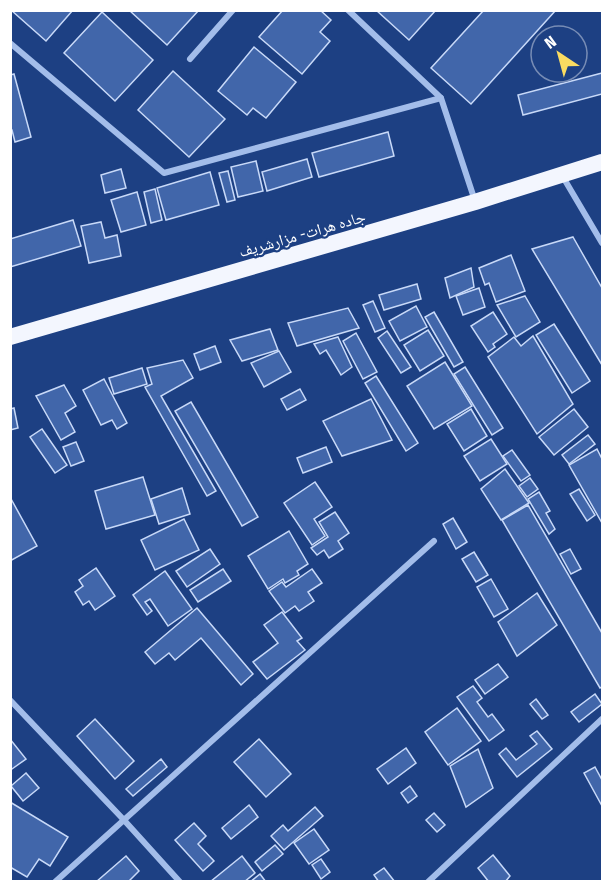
<svg xmlns="http://www.w3.org/2000/svg" width="613" height="892" font-family="'Fira Sans Condensed','Noto Naskh Arabic',sans-serif">
	<style>
		.building { fill: #4166aa; stroke: #c8d9f8; stroke-width: 1.5 }
		.lines { fill: none; stroke-linecap: round; stroke-linejoin: round }
		.minor { stroke: #a3bdea; stroke-width: 6 }
		.trunk { stroke: #f3f6fe; stroke-width: 16 }
		.labels { text-anchor: middle; dominant-baseline: central; stroke-width: 4.5; stroke-linejoin: round; paint-order: stroke }
		.street-label { font-size: 16px; fill: #fff; stroke: #1d4083 }
	</style>
	<rect width="100%" height="100%" fill="#1d4083"/>
	<!-- building -->
	<g class="building">
		<polygon points="11,10 73,10 46,41"/>
		<polygon points="129,10 199,10 167,45"/>
		<polygon points="283,10 320,10 331,20 320,32 330,41 302,74 259,37"/>
		<polygon points="376,10 436,10 409,40"/>
		<polygon points="484,10 556,10 471,104 431,68"/>
		<polygon points="102,12 153,60 115,101 64,53"/>
		<polygon points="254,47 296,82 266,118 253,108 247,115 218,91"/>
		<polygon points="173,71 225,119 189,157 138,110"/>
		<polygon points="602,73 602,94 523,115 518,95"/>
		<polygon points="14,74 31,137 15,142 12,130 10,130 10,75"/>
		<polygon points="388,132 394,156 319,177 312,153"/>
		<polygon points="307,159 312,177 267,191 262,172"/>
		<polygon points="256,161 263,191 238,197 231,167"/>
		<polygon points="121,169 126,188 105,193 101,175"/>
		<polygon points="228,171 235,200 227,202 219,173"/>
		<polygon points="210,172 219,205 166,220 157,188"/>
		<polygon points="155,189 162,220 151,223 144,192"/>
		<polygon points="137,192 146,225 121,232 111,200"/>
		<polygon points="73,220 81,246 10,267 10,239"/>
		<polygon points="101,222 105,238 117,235 121,256 89,263 81,226"/>
		<polygon points="573,237 602,288 602,365 532,249"/>
		<polygon points="511,255 525,291 496,302 489,283 485,285 479,268"/>
		<polygon points="471,268 474,287 450,298 445,278"/>
		<polygon points="417,284 421,299 384,310 379,295"/>
		<polygon points="479,288 485,307 463,315 456,296"/>
		<polygon points="525,296 540,322 516,337 497,305"/>
		<polygon points="373,301 385,328 375,332 363,305"/>
		<polygon points="416,306 427,327 400,341 389,321"/>
		<polygon points="348,308 359,328 297,346 288,323"/>
		<polygon points="434,312 463,362 454,367 425,317"/>
		<polygon points="493,312 507,334 493,344 495,347 488,352 471,326"/>
		<polygon points="554,324 590,381 572,393 536,335"/>
		<polygon points="270,329 278,350 242,361 230,340"/>
		<polygon points="428,330 444,356 420,371 404,345"/>
		<polygon points="387,331 411,367 401,373 378,338"/>
		<polygon points="356,333 377,372 363,379 343,341"/>
		<polygon points="533,336 573,404 537,434 488,357 514,337 521,346"/>
		<polygon points="338,337 352,367 341,375 326,350 320,354 314,344"/>
		<polygon points="215,346 221,362 200,370 194,354"/>
		<polygon points="279,351 291,372 264,387 251,363"/>
		<polygon points="183,360 193,378 161,396 216,491 207,496 145,387 152,384 147,368"/>
		<polygon points="445,362 472,406 434,429 407,386"/>
		<polygon points="465,367 503,428 492,435 454,374"/>
		<polygon points="142,368 147,384 114,394 109,378"/>
		<polygon points="376,376 418,443 406,451 365,383"/>
		<polygon points="104,379 127,423 117,429 112,420 101,425 83,390"/>
		<polygon points="64,385 76,406 65,413 75,432 61,440 36,396"/>
		<polygon points="300,389 306,400 287,410 281,399"/>
		<polygon points="371,399 392,440 342,456 323,421"/>
		<polygon points="191,402 258,517 242,526 175,411"/>
		<polygon points="14,408 18,428 10,430 10,409"/>
		<polygon points="471,409 487,436 464,451 447,424"/>
		<polygon points="574,409 588,427 554,455 539,437"/>
		<polygon points="42,429 67,465 55,473 30,437"/>
		<polygon points="588,435 595,444 569,464 562,455"/>
		<polygon points="491,439 507,464 480,481 464,456"/>
		<polygon points="76,442 84,461 71,466 63,447"/>
		<polygon points="326,447 332,462 303,473 297,458"/>
		<polygon points="597,449 602,459 602,523 569,465"/>
		<polygon points="512,450 530,475 521,481 503,456"/>
		<polygon points="505,469 529,503 501,520 481,489"/>
		<polygon points="143,477 155,515 106,529 95,491"/>
		<polygon points="530,478 538,489 527,497 519,486"/>
		<polygon points="315,482 332,507 314,519 325,536 312,545 284,503"/>
		<polygon points="182,488 190,514 159,524 151,499"/>
		<polygon points="579,489 595,515 587,521 570,494"/>
		<polygon points="539,492 550,511 546,513 555,529 549,534 528,499"/>
		<polygon points="10,497 37,546 10,561"/>
		<polygon points="528,505 602,633 602,687 600,688 502,520"/>
		<polygon points="335,512 349,533 338,541 343,549 329,558 324,550 317,555 311,548 328,537 319,522"/>
		<polygon points="453,518 467,542 456,549 443,524"/>
		<polygon points="184,519 199,550 155,570 141,540"/>
		<polygon points="289,531 308,564 297,571 299,575 285,583 283,579 268,589 248,556"/>
		<polygon points="210,549 220,564 187,587 176,571"/>
		<polygon points="570,549 581,569 571,574 560,554"/>
		<polygon points="474,552 488,575 476,582 462,559"/>
		<polygon points="96,568 115,596 95,610 89,601 83,605 75,592 83,586 79,580"/>
		<polygon points="223,569 231,581 198,602 190,590"/>
		<polygon points="312,569 322,583 308,592 314,601 299,611 295,606 285,613 269,591 282,582 286,587"/>
		<polygon points="165,571 192,609 168,626 150,599 145,602 152,611 147,615 133,595"/>
		<polygon points="491,579 508,609 494,617 477,587"/>
		<polygon points="537,593 557,625 517,656 498,622"/>
		<polygon points="197,608 253,674 241,685 201,638 175,660 169,653 155,664 145,652"/>
		<polygon points="282,612 302,638 297,641 305,650 267,679 253,662 278,643 264,625"/>
		<polygon points="498,664 508,677 485,694 475,680"/>
		<polygon points="473,686 482,698 477,702 488,717 492,714 504,730 489,741 457,697"/>
		<polygon points="595,694 602,704 579,722 571,712"/>
		<polygon points="536,699 548,715 542,719 530,704"/>
		<polygon points="457,708 481,741 448,765 425,732"/>
		<polygon points="95,719 134,761 115,779 77,736"/>
		<polygon points="537,731 552,749 517,777 499,754 506,748 516,760 537,744 530,736"/>
		<polygon points="10,739 26,759 12,769 10,768"/>
		<polygon points="259,739 291,774 266,797 234,762"/>
		<polygon points="406,748 416,763 388,784 377,769"/>
		<polygon points="478,749 493,788 466,807 450,766"/>
		<polygon points="161,759 167,767 133,796 126,789"/>
		<polygon points="595,767 602,780 602,806 584,773"/>
		<polygon points="26,773 39,788 23,801 11,786"/>
		<polygon points="410,786 417,796 408,803 401,793"/>
		<polygon points="10,802 68,837 50,866 39,859 27,877 10,867"/>
		<polygon points="249,805 258,817 231,839 222,828"/>
		<polygon points="315,807 323,816 284,850 271,836 283,825 288,831"/>
		<polygon points="434,813 445,825 437,832 426,820"/>
		<polygon points="194,823 206,836 198,844 214,861 203,871 175,840"/>
		<polygon points="314,829 329,850 309,864 294,843"/>
		<polygon points="275,845 283,854 262,871 255,862"/>
		<polygon points="493,855 510,876 505,882 489,882 478,868"/>
		<polygon points="126,856 139,871 128,882 96,882"/>
		<polygon points="242,856 255,873 244,882 210,882"/>
		<polygon points="321,859 330,872 321,879 312,865"/>
		<polygon points="384,868 395,882 379,882 374,875"/>
		<polygon points="260,874 266,882 250,882"/>
	</g>
	<g class="lines">
		<!-- minor -->
		<g class="minor">
			<polyline points="348,10 441,98 475,201"/>
			<polyline points="10,43 164,173 441,98"/>
			<polyline points="190,59 233,10"/>
			<polyline points="563,177 602,243"/>
			<polyline points="10,700 123,819 180,882"/>
			<polyline points="55,882 434,541"/>
			<polyline points="428,882 602,719"/>
		</g>
		<!-- trunk -->
		<polyline class="trunk" points="10,337 475,202 602,162"/>
	</g>
	<g class="labels">
		<!-- street labels -->
		<g class="street-label">
			<text transform="translate(302 234) rotate(-16)">جاده هرات- مزارشریف</text>
		</g>
	</g>
	<!-- border -->
	<rect width="613" height="892" fill="none" stroke="#ffffff" stroke-width="24"/>
	<!-- north arrow -->
	<g transform="translate(559 54) rotate(324)"><circle r="28" fill="#1d4083" stroke="#778cb5" stroke-width="1.5"/>
	<path d="M0-4.5L10 22L0 15L-10 22Z" fill="#fadc61"/>
	<text y="-9" font-size="16" font-weight="bold" text-anchor="middle" fill="#ffffff">N</text>
	</g>
</svg>
